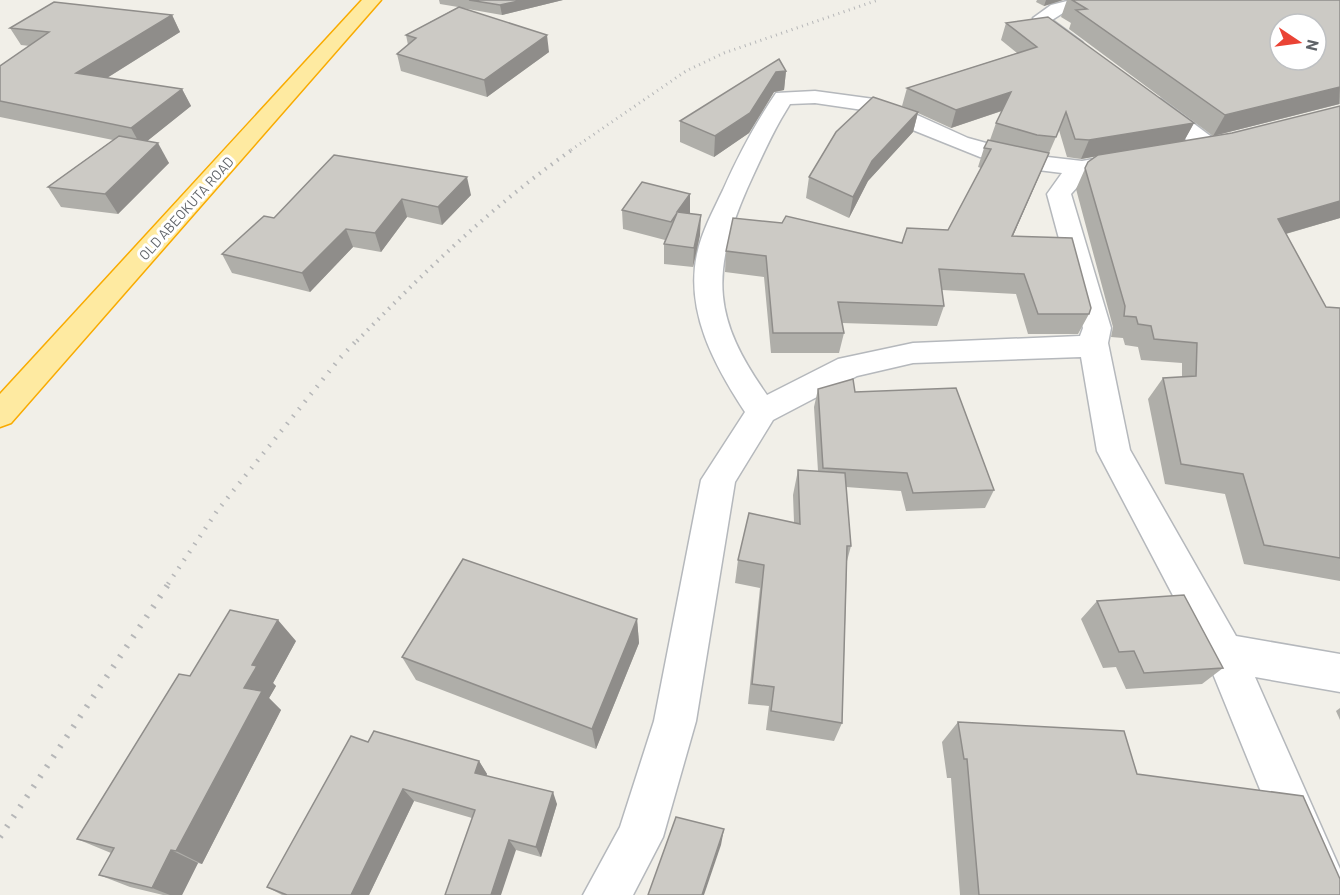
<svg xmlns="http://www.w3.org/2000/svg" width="1340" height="895" font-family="Barlow,sans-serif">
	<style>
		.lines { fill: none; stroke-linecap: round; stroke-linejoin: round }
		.minor-casing { stroke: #b5b8bc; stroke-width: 3 }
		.trunk-casing { stroke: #f9ab00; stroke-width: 3 }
		.minor { fill: #fff; fill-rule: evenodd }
		.trunk { fill: #feeaa1; fill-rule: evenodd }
		.rail-far3 { stroke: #b6b7b8; stroke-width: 3; stroke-dasharray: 1 4.5; stroke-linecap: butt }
		.rail-far2 { stroke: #b6b7b8; stroke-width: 4; stroke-dasharray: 1.5 6; stroke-linecap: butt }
		.rail-far1 { stroke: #b6b7b8; stroke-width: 4.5; stroke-dasharray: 1.5 8; stroke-linecap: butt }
		.rail { stroke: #b6b7b8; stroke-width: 6; stroke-dasharray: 2 10; stroke-linecap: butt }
		.wall { fill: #afaea9 }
		.shaded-wall { fill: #8f8d8a }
		.building { fill: #cccac5; stroke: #8f8d8a; stroke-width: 1.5; fill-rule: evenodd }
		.labels { text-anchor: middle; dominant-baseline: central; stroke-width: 6; stroke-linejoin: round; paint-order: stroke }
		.far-street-label { font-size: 14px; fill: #5f6368; stroke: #fff }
	</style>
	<rect width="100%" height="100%" fill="#f1efe8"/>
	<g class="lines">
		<defs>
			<g id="minor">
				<path d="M 1071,0 L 1102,0 L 1099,4 L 1063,13 L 1052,20 L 1082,42 L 1085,46 L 1082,50 C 1066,54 1038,33 1033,18 L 1051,5 Z"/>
				<path d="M 815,91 L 874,99 L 904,109 L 968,138 L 1030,155 L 1082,161 L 1129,153 L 1137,155 L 1141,160 L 1137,165 L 1088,175 L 1071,194 L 1111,328 L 1108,343 L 1130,450 L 1236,636 L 1340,654 L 1340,692 L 1255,677 L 1340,869 L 1340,895 L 1303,895 L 1209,664 L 1097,451 L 1081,357 L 913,363 L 857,376 L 773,420 L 735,482 L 696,721 L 663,837 L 633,895 L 583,895 L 620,827 L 654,721 L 701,480 L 745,412 C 714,365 685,311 697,254 C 702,231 713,211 723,190 C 738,156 755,124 776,93 ZM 815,103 L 863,110 L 980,157 L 1030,169 L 1062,173 L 1047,194 L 1083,328 L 1080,336 L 913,343 L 838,359 L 767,395 C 713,319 710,274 747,189 C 758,165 768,142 781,119 L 790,104 Z"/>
				<polygon points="1153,98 1161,99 1217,141 1220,146 1217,151 1201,151 1145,109 1142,104 1145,99"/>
			</g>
			<polygon id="trunk" points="362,0 381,0 11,423 0,427 0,394"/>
		</defs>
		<!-- minor casing -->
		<use href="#minor" class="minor-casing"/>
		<!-- trunk casing -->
		<use href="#trunk" class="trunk-casing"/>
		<!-- minor -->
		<use href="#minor" class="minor"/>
		<!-- trunk -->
		<use href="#trunk" class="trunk"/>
		<!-- rail-far3 -->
		<polyline class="rail-far3" points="571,150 686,71 724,53 878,0"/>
		<!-- rail-far2 -->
		<path class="rail-far2" d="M 357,341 C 425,271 493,205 573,149"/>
		<!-- rail-far1 -->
		<polyline class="rail-far1" points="168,584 217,511 340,358 358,339"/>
		<!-- rail -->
		<polyline class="rail" points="0,837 169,583"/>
	</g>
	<!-- wall -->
	<g class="wall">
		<polygon points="439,0 563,0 502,15 462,8 549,52 487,97 401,71 397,54 408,45 406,35 458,7 440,4"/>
		<polygon points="1037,0 1063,0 1044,6 1036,2"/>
		<polygon points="1067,0 1340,0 1340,104 1213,136 1069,29 1071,23 1061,17"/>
		<polygon points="172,15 180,32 107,78 182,89 191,106 147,141 169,163 118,214 61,207 48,187 113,140 0,117 0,66 30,46 21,45 10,28"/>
		<polygon points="1006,23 1194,123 1184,141 1340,218 1286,234 1326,307 1340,308 1340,581 1244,564 1225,494 1165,484 1148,399 1163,378 1182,377 1182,363 1141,360 1138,347 1125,345 1123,338 1111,337 1113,327 1076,189 1088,162 1098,156 1081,159 1067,157 1059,130 1013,236 1089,314 1078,334 1028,334 1016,294 942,290 944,306 937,326 842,323 844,333 839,353 771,353 764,277 725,272 726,251 902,243 948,230 981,168 978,167 984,148 990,140 996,123 1002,111 951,128 918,113 913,132 868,181 849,218 806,198 809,177 909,109 902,106 907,88 1017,53 1001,40"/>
		<polygon points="786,71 784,90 774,92 749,133 714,157 680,142 680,121"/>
		<polygon points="334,155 471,195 442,225 407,217 381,252 353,247 310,292 232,273 222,254 274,218"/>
		<polygon points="622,210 690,213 689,214 700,235 693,267 664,264 664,244 665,240 623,229"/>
		<polygon points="818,389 855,392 994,490 985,508 906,511 901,491 846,487 851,546 847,561 842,723 834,741 766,730 769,706 748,704 760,588 735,583 738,560 794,522 793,495 798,470 818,471 814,407"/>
		<polygon points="1097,601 1223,668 1202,684 1126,689 1116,667 1103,668 1081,619"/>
		<polygon points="637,619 639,643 596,749 416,680 402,657"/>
		<polygon points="296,641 273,683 276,686 269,698 281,710 202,864 198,863 182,895 163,895 130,887 99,875 111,853 77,839 190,676"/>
		<polygon points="1340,708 1340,720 1336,711"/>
		<polygon points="958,722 1137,774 1340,895 960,895 951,778 947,778 942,742"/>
		<polygon points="368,742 479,761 487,774 486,776 557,804 541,857 516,850 472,818 414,801 369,895 282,895 267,887"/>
	</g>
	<!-- shaded-wall -->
	<g class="shaded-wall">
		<polygon points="523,0 563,0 502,15 500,5"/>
		<polygon points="1046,0 1063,0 1044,6"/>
		<polygon points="172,15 180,32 86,91 76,73"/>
		<polygon points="547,35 549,52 487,97 484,80"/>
		<polygon points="786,71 784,90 774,92 749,133 714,157 715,136 776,72"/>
		<polygon points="1340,87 1339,104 1213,136 1225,115"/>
		<polygon points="182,89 191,106 141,146 131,128"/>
		<polygon points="1011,92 1004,110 951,128 956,110"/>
		<polygon points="918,112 913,132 868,181 849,218 853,197 872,161"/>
		<polygon points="1194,123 1184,141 1081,159 1089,140"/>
		<polygon points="158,143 169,163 118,214 105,194"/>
		<polygon points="1049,153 1041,172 1004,256 1012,236"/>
		<polygon points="467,177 471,195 442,225 438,207"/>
		<polygon points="690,194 690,213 677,232 677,212"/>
		<polygon points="402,199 407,217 381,252 375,233"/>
		<polygon points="1340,201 1340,218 1264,240 1278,219"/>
		<polygon points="701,215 700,235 693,267 694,248"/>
		<polygon points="346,229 353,247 310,292 302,273"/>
		<polygon points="637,619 639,643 596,749 592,729"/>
		<polygon points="278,620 296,641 273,683 276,686 269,698 281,710 202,864 176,851 244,688 252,665"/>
		<polygon points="479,761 487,774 482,785 475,773"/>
		<polygon points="403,789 414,801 369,895 351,895"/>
		<polygon points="553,792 557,804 541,857 536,847"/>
		<polygon points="724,829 721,845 704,895 702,895"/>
		<polygon points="509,840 516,850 501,895 491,895"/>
		<polygon points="171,850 198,863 182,895 170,895 152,888"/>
	</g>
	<!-- building -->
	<g class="building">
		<polygon points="469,0 523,0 500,5"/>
		<path d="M 1072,0 L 1340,0 L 1340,87 L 1225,115 L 1076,10 L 1087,9 ZM 1280,24 L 1316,24 L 1316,60 L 1280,60 Z"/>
		<polygon points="54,2 172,15 76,73 182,89 131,128 0,101 0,66 49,32 10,28"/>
		<polygon points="459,7 547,35 484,80 397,54 416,38 406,35"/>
		<polygon points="1048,17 1194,123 1089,140 1075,139 1066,112 1056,137 1037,135 996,123 1011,92 956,110 907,88 1037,47 1006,23"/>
		<polygon points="779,59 786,71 776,72 750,113 715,136 680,121"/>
		<polygon points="873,97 918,112 872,161 853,197 809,177 836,132"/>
		<polygon points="1340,106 1340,201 1278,219 1326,307 1340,308 1340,558 1264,545 1243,474 1181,464 1163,378 1196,376 1197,343 1154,339 1151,326 1138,324 1136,317 1124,316 1125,306 1085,168 1088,162 1098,155 1232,133"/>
		<polygon points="119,136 158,143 105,194 48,187"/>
		<polygon points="988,140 1049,153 1012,236 1072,238 1091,308 1089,314 1038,314 1024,274 939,269 944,306 838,302 844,333 773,333 766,256 726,251 733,218 782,223 786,216 902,243 907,228 948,230 991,149 984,148"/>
		<polygon points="334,155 467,177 438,207 402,199 375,233 346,229 302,273 222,254 264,216 274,218"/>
		<polygon points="642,182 690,194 677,212 701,215 694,248 664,244 677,213 671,222 622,210"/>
		<polygon points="853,379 855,392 956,388 994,490 913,493 907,473 823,468 818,389"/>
		<polygon points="798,470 845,473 851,546 847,546 842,723 771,711 774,687 752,684 764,565 738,560 749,513 800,524"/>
		<polygon points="463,559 637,619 592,729 402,657"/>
		<polygon points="1184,595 1223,668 1144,673 1134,651 1119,652 1097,601"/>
		<polygon points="230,610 278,620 252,665 257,666 244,688 262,691 176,851 171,850 152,888 99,875 114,848 77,839 179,674 190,676"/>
		<polygon points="958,722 1124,731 1137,774 1303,796 1340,879 1340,895 979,895 967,759 964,759"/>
		<polygon points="374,731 479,761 475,773 553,792 536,847 509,840 491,895 445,895 475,810 403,789 351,895 287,895 267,887 351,736 368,742"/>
		<polygon points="676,817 724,829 702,895 648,895"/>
	</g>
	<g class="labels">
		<!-- far-street labels -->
		<g class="far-street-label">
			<text transform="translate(186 208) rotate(-48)">OLD ABEOKUTA ROAD</text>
		</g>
	</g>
	<!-- north arrow -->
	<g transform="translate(1298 42) rotate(103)"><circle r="28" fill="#ffffff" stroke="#bfc1c3" stroke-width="1.5"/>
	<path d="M0-4.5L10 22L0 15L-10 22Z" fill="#ea4335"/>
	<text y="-9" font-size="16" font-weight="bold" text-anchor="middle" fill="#5f6368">N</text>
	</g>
</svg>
